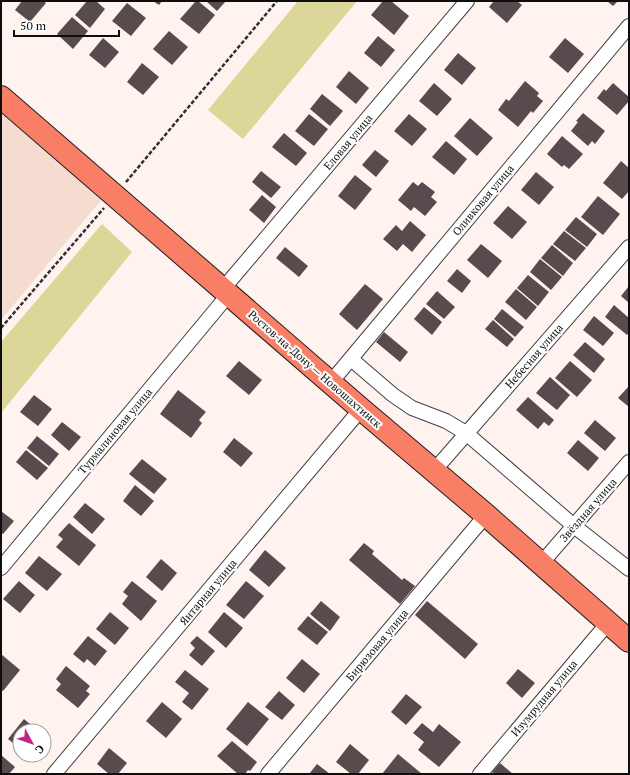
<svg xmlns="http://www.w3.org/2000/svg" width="630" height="775" font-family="'PT Serif',serif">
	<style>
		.farmland { fill: #f5dcd0 }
		.forest { fill: #dbd798 }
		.building { fill: #574b4d }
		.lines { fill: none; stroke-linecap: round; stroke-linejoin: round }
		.minor-casing { stroke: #414141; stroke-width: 16 }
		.primary-casing { stroke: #1f1f1f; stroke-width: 24 }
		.path { stroke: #303030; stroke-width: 2.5; stroke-dasharray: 4 2; stroke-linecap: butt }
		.minor { stroke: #fff; stroke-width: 14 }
		.primary { stroke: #f87e66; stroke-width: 22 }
		.labels { text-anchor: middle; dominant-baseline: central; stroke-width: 4; stroke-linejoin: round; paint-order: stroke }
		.street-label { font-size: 11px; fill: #0e0e0e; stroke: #fff }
	</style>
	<rect width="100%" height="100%" fill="#fff3f0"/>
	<!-- farmland -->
	<polygon class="farmland" points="1,109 102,199 1,320"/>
	<!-- forest -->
	<g class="forest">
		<polygon points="298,1 357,1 243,139 208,110"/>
		<polygon points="102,224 132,252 1,413 1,342"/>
	</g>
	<!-- building -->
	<g class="building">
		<polygon points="22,1 43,1 46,3 30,22 15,10"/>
		<polygon points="87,1 96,1 105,9 90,28 75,15"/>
		<polygon points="153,1 162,1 159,5"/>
		<polygon points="196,1 198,1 215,15 199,34 180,19"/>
		<polygon points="206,1 226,1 217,11"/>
		<polygon points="383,1 391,1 409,16 394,35 371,15"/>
		<polygon points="494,1 517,1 522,5 507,23 489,7"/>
		<polygon points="607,1 618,1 613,6"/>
		<polygon points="127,3 146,18 131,36 112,21"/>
		<polygon points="72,17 88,31 73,49 57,34"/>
		<polygon points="169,31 188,47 172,65 153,49"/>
		<polygon points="378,36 395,50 381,67 364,53"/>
		<polygon points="103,38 119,52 105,68 89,55"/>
		<polygon points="565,38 584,54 568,73 549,57"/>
		<polygon points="458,53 476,68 462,85 444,70"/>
		<polygon points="142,63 159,77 143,95 127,82"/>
		<polygon points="349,71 369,88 356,104 336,87"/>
		<polygon points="525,81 539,93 537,96 543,101 533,113 531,111 518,127 498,110 506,99 509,101"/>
		<polygon points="434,83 452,99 437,116 419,101"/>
		<polygon points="613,83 629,97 629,101 617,115 597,98 604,89 606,91"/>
		<polygon points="322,94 343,111 330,126 310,109"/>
		<polygon points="583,113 605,131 595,144 592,141 588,146 571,131 578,122 576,121"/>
		<polygon points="309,114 328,129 314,146 295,131"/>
		<polygon points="409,114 427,129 412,146 394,131"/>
		<polygon points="470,118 493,138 477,156 454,136"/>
		<polygon points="284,133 307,153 296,166 272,147"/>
		<polygon points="562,136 583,154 569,169 564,165 562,167 547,154"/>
		<polygon points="446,141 467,159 454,175 432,157"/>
		<polygon points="375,150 389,161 376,177 362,165"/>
		<polygon points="621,161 629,168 629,191 622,199 603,183"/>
		<polygon points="261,171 281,187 271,198 252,182"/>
		<polygon points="536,172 554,187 539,205 521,190"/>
		<polygon points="355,175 372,189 355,210 338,196"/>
		<polygon points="413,182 418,186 422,182 435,192 431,197 437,202 425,216 414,207 411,211 398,200"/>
		<polygon points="262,195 276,207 264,223 249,210"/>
		<polygon points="598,196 620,214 603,235 581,217"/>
		<polygon points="508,206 527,222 512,239 493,223"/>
		<polygon points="576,217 597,234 587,247 565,230"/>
		<polygon points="410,221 426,235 412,252 403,244 397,251 383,239 396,225 402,231"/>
		<polygon points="564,231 586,248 575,261 553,244"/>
		<polygon points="481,244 502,261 488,278 467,260"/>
		<polygon points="552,245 573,263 563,276 541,258"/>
		<polygon points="285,247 308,266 299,277 276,258"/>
		<polygon points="540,259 562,277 551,290 530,272"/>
		<polygon points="457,269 471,281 462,293 447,281"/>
		<polygon points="528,275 549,292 538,306 517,288"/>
		<polygon points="365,284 383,299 357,330 339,314"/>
		<polygon points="629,286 629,303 621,296"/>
		<polygon points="516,289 537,307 526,320 505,302"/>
		<polygon points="437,291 455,307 444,319 426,304"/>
		<polygon points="614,305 629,318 629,333 627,335 605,317"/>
		<polygon points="424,307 442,322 432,335 414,319"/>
		<polygon points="502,309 524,327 515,337 494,319"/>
		<polygon points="594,316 614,333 603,346 583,330"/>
		<polygon points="493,320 514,339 507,347 485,329"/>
		<polygon points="384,332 408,352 400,362 376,342"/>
		<polygon points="585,342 605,359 594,373 573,355"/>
		<polygon points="239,361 262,380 249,395 226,376"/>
		<polygon points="570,361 592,380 577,397 555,378"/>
		<polygon points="550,377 570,395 557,410 536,393"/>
		<polygon points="629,386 629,407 618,398"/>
		<polygon points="178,390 206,412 199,420 202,423 191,438 160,414"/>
		<polygon points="34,395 52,409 38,426 20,412"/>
		<polygon points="528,397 554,420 549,426 544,422 538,429 516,410"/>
		<polygon points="595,420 616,438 605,451 584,433"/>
		<polygon points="62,422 81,437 69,451 51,435"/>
		<polygon points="37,436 59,454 49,466 27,448"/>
		<polygon points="234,438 253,453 241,467 223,452"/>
		<polygon points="578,440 599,458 588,471 567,453"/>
		<polygon points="26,450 48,468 37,480 16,462"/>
		<polygon points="142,459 167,479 154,494 129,474"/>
		<polygon points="135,485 154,501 141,516 123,501"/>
		<polygon points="85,503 105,519 92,534 73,517"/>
		<polygon points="1,511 14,521 3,534 1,533"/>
		<polygon points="69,523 96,545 79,566 56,547 63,539 58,535"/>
		<polygon points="364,543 374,551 372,554 402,580 404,578 415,586 400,604 349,560"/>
		<polygon points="265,550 286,568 269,587 249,570"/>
		<polygon points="39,556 62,574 47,591 25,573"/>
		<polygon points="161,559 177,573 162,591 146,577"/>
		<polygon points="19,581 35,595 20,613 3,599"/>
		<polygon points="132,581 157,601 141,621 122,604 128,596 123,592"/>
		<polygon points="246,581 264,596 244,619 226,605"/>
		<polygon points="321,601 340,617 330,631 310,614"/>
		<polygon points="427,601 478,644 465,659 415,615"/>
		<polygon points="110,612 129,628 115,645 96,629"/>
		<polygon points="224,612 243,628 226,648 208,632"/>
		<polygon points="308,616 328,632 317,645 297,629"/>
		<polygon points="88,636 107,651 95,666 87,659 84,663 73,654"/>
		<polygon points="197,636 215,651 202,666 189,655 195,648 190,643"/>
		<polygon points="1,654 20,670 3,691 1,690"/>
		<polygon points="302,659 320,674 304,693 286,678"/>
		<polygon points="66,666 90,686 86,691 90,694 78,708 56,690 61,684 56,679"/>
		<polygon points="518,669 535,683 522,698 506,683"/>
		<polygon points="185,670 209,689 192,710 182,702 189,693 175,682"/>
		<polygon points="279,691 295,705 282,720 265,707"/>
		<polygon points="406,694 422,707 406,725 391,712"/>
		<polygon points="162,702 182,719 166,738 146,721"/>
		<polygon points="248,702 269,719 247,746 226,729"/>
		<polygon points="24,719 38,731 20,731 20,749 8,739"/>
		<polygon points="422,723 433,732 439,724 461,742 439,767 418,750 424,742 413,733"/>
		<polygon points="44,736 50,741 44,748"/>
		<polygon points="232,741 257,762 250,771 248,770 245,774 238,774 217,756"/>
		<polygon points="350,744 369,760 358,774 351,774 336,762"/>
		<polygon points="109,748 127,763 118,774 109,774 97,764"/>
		<polygon points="398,754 422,774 382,774"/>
		<polygon points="1,755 15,767 9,774 1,774"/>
		<polygon points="27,755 38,755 34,761"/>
		<polygon points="500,763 513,774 495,774 492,772"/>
		<polygon points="317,764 330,774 309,774"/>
	</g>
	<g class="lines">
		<defs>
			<g id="minor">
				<polyline points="228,283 467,1"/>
				<polyline points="351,359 393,395 412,408 446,421 466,433 574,526 629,569"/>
				<polyline points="337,375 629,26"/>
				<polyline points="439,465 629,247"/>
				<polyline points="546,558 629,462"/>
				<polyline points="1,568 229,294"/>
				<polyline points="54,774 361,409"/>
				<polyline points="268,774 486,515"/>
				<polyline points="480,774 608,623"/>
			</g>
			<polyline id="primary" points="1,97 361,409 486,515 629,641"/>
		</defs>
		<!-- minor casing -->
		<use href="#minor" class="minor-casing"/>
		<!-- primary casing -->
		<use href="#primary" class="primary-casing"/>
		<!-- path -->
		<g class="path">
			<polyline points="126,182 277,1"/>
			<polyline points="1,328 104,208"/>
		</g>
		<!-- minor -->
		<use href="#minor" class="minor"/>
		<!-- primary -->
		<use href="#primary" class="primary"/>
	</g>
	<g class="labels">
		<!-- street labels -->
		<g class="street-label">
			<text transform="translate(348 142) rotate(-50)">Еловая улица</text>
			<text transform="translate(483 200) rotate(-50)">Оливковая улица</text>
			<text transform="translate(534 356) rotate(-49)">Небесная улица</text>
			<text transform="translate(315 369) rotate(41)">Ростов-на-Дону — Новошахтинск</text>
			<text transform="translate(115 431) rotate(-50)">Турмалиновая улица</text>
			<text transform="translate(588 510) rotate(-49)">Звёздная улица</text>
			<text transform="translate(208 592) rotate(-50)">Янтарная улица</text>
			<text transform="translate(377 645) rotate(-50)">Бирюзовая улица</text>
			<text transform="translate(544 698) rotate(-50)">Изумрудная улица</text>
		</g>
	</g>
	<!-- border -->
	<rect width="630" height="775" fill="none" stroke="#0e0e0e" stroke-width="4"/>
	<!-- north arrow -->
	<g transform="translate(32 743) rotate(130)"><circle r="19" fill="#ffffff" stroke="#9f9f9f"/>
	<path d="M0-3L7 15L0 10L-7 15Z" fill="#bf2689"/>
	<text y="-6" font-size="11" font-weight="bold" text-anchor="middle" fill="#0e0e0e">С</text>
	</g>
	<!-- scale -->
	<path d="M14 30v6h105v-6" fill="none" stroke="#0e0e0e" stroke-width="2"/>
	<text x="20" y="30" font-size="12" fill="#0e0e0e" stroke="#ffffff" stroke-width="3" paint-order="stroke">50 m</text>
</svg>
